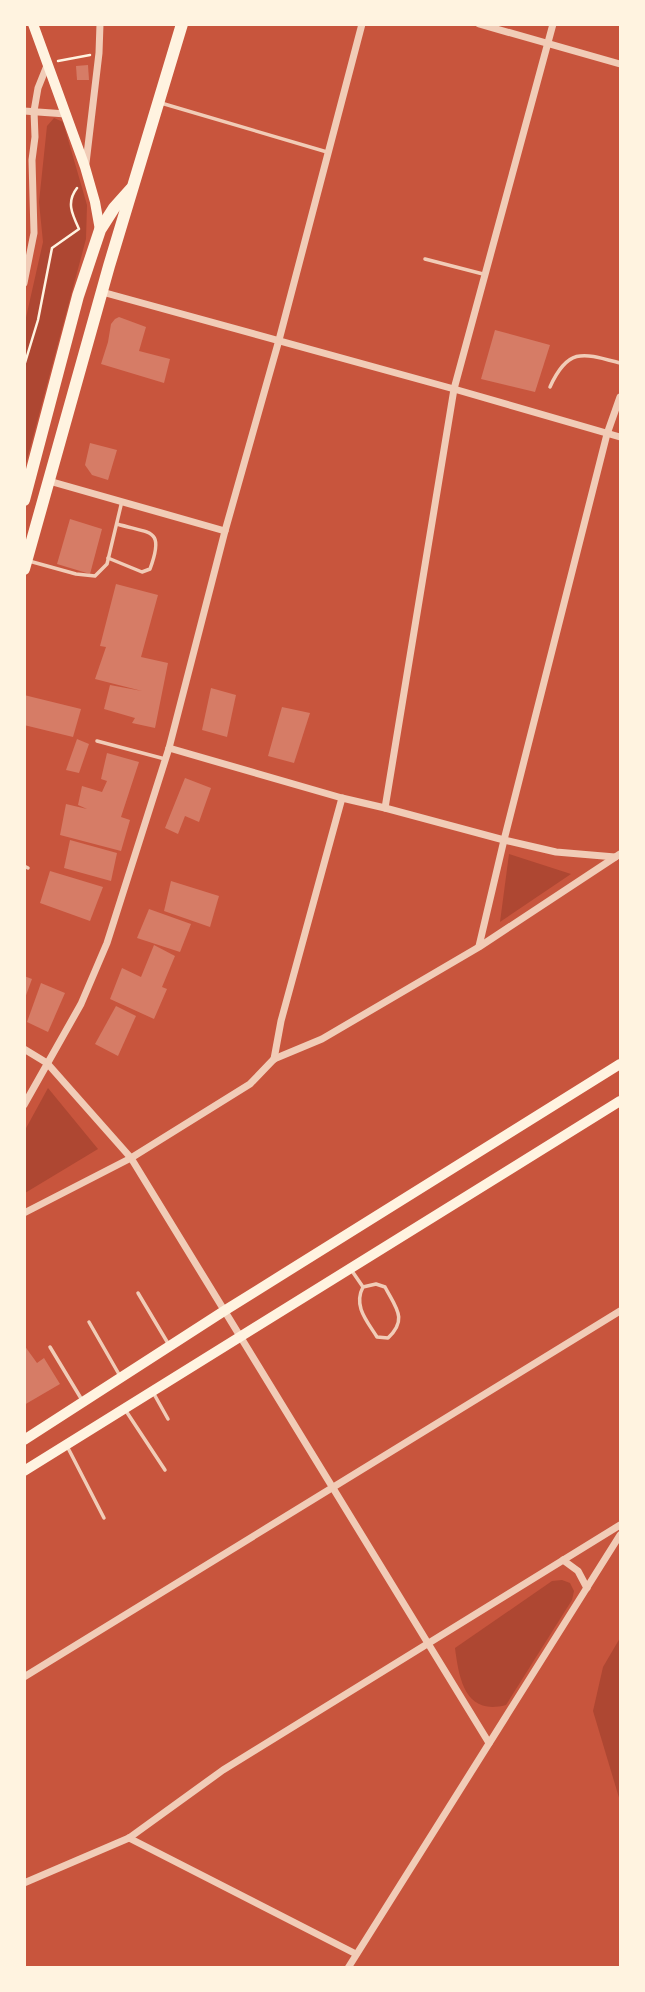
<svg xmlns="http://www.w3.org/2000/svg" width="645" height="1992" font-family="'Exo 2',sans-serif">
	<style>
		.green { fill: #ae4732 }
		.building { fill: #d67c66 }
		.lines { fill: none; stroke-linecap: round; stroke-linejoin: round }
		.path { stroke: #fff3e0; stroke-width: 2.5 }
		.service { stroke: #f1ccb7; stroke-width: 3.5 }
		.minor { stroke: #f1ccb7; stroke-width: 7 }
		.secondary { stroke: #fff3e0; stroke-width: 10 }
		.primary { stroke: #fff3e0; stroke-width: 12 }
	</style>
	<rect width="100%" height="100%" fill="#c8553d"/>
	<!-- green -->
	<g class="green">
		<polygon points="54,118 63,122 87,205 86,239 25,467 25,322 43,242 39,202 47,126"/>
		<polygon points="509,854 571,874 500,922"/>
		<polygon points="48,1088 98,1149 25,1193 25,1130"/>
		<path d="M 562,1580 L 570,1583 L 574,1591 L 572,1600 L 506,1705 C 465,1716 459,1679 455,1648 L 552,1581 Z"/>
		<polygon points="620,1638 620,1801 593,1711 603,1667"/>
	</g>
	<!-- building -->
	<g class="building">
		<polygon points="88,65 89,80 77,80 76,66"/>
		<polygon points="119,317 146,327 139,351 170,359 164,383 101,364 108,342 111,324 115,319"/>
		<polygon points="495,330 550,345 535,392 481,379"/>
		<polygon points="90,443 117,450 108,480 92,475 85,465"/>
		<polygon points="70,519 102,529 90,574 57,564"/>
		<polygon points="116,584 158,595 141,657 168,663 155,728 132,723 135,718 104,709 110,685 142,691 95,679 106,647 100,646"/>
		<polygon points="211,688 236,695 227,737 202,730"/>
		<polygon points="24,695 81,709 73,737 24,725"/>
		<polygon points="282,707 310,713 294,763 268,756"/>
		<polygon points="77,739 89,744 79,773 66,770"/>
		<polygon points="107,753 139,762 121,817 130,820 121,851 60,835 66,804 87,809 78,805 82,786 102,792 107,781 101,779"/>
		<polygon points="185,778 211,788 199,822 185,816 178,834 165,828"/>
		<polygon points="70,840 117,853 111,881 64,868"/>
		<polygon points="50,871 103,887 90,921 40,903"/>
		<polygon points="171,881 219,896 210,927 164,911"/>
		<polygon points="149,909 191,924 180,952 137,938"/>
		<polygon points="154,945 175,956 162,987 167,989 154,1019 110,999 122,968 141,977"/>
		<polygon points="24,976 32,979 25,998 24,998"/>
		<polygon points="41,983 65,993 48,1032 27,1022"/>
		<polygon points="116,1006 136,1016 118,1056 95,1044"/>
		<polygon points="24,1345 37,1363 44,1358 60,1384 24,1405"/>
	</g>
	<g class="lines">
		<!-- path -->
		<g class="path">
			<polyline points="58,61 90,55"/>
			<path d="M 24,366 L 38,320 L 52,248 L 79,229 C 72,214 66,202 77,188"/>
		</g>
		<!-- service -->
		<g class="service">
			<polyline points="161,103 327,152"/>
			<polyline points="425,259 483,274"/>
			<path d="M 550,387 C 568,347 583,353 620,363"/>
			<path d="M 108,558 L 142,572 L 150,569 C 165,528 151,534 117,524"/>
			<polyline points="29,561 76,574 95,576 107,564 122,501"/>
			<polyline points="97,741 165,759"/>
			<polyline points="24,866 28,868"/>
			<polyline points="352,1271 363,1287"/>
			<path d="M 376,1284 L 385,1287 C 396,1308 408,1319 388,1338 L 377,1337 C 367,1321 353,1306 363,1287 Z"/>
			<polyline points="138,1293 169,1345"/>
			<polyline points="89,1322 120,1376"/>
			<polyline points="50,1347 82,1400"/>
			<polyline points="154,1394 168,1419"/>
			<polyline points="126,1411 165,1470"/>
			<polyline points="68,1448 104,1518"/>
		</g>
		<!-- minor -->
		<g class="minor">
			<polyline points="479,24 620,64"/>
			<polyline points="24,111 66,114"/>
			<polyline points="86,163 99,53 100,24"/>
			<polyline points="24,283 34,233 32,160 35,137 34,111 38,88 48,63"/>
			<polyline points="102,292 454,389 620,437"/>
			<polyline points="49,481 225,531"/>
			<polyline points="169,748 342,798 385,808 504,840 556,852 615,857"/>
			<polyline points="385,808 454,389 553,24"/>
			<polyline points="479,946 504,840 607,434 620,397"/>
			<polyline points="24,1049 47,1063 131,1158 489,1743"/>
			<polyline points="274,1059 281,1021 342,798"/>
			<polyline points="24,1105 81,1004 107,943 169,748 225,531 279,340 362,24"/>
			<polyline points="24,1213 131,1158 250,1084 274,1059 322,1039 479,947 620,854"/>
			<polyline points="563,1560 578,1571 587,1588"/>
			<polyline points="24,1677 620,1311"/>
			<polyline points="129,1838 356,1954"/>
			<polyline points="24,1883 129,1838 223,1770 620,1525"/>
			<polyline points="348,1968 620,1535"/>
		</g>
		<!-- secondary -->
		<g class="secondary">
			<polyline points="33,24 85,167 95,202 100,230"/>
			<polyline points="24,1440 224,1311 620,1064"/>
			<polyline points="24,1471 620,1101"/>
		</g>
		<!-- primary -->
		<g class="primary">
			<polyline points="24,500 78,296 100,230 114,208 131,189"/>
			<polyline points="24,569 109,266 182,24"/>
		</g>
	</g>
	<!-- border -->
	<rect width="645" height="1992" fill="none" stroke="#fff3e0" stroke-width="52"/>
</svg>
